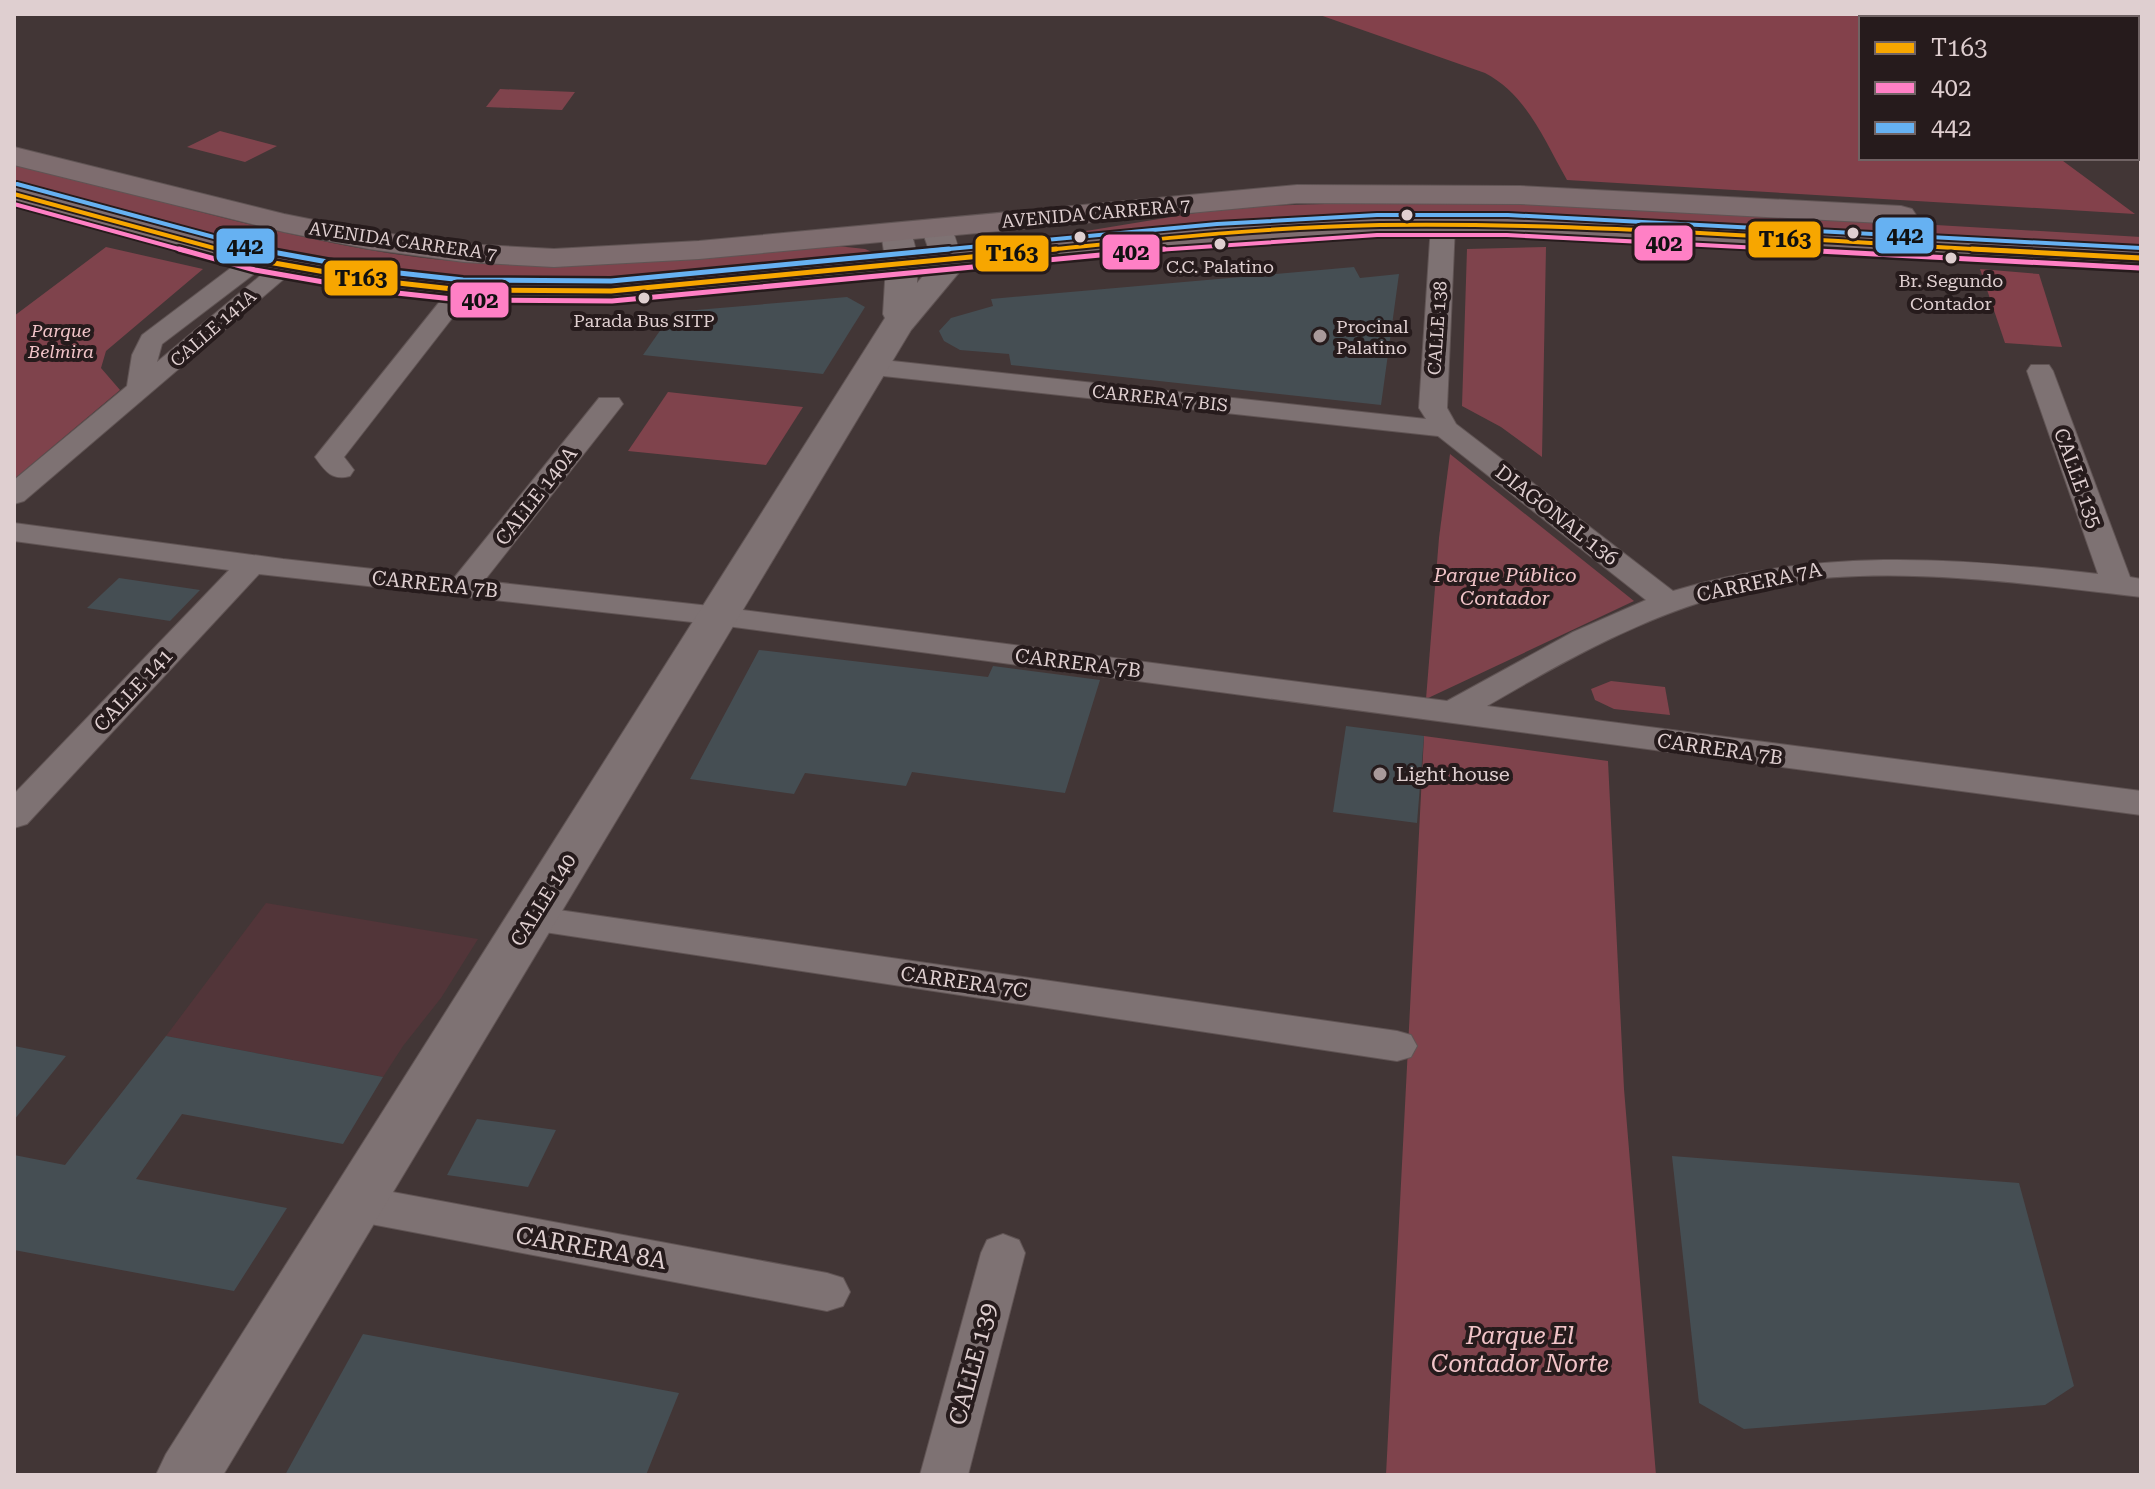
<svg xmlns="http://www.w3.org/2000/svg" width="2155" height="1489" font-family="'Roboto Serif',serif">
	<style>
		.built { fill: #523539 }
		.green { fill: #7f434c }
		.forest { fill: #83414b }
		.building { fill: #454e53 }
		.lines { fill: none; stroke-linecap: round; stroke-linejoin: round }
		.street-casing { stroke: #605454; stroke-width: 2 }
		.secondary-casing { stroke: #605454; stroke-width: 2 }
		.primary-casing { stroke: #605454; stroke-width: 2 }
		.street { fill: #7e7273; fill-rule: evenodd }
		.secondary { fill: #7e7273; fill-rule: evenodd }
		.primary { fill: #7e6d6f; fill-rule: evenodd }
		.bus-1-far1-casing { stroke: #261b1c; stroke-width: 8 }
		.bus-1-casing { stroke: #261b1c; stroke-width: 10 }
		.bus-2-far1-casing { stroke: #261b1c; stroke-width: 8 }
		.bus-2-casing { stroke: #261b1c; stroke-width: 10 }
		.bus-3-far1-casing { stroke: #261b1c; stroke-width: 8 }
		.bus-3-casing { stroke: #261b1c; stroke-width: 10 }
		.bus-1-far1 { stroke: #f7a600; stroke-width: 4 }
		.bus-1 { stroke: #f7a600; stroke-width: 5 }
		.bus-2-far1 { stroke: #ff80c5; stroke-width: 4 }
		.bus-2 { stroke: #ff80c5; stroke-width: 5 }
		.bus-3-far1 { stroke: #66b1f2; stroke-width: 4 }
		.bus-3 { stroke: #66b1f2; stroke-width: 5 }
		.bus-dot { fill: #dfcfd0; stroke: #261b1c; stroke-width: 3 }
		.poi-dot { fill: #a8999a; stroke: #261b1c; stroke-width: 3 }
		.labels { text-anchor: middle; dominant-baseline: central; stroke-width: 8; stroke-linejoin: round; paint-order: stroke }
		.far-street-label { font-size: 18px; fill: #dfcfd0; stroke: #261b1c }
		.bus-label { font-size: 18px; fill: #dfcfd0; stroke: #261b1c }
		.far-poi-label { font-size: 18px; fill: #dfcfd0; stroke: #261b1c; text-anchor: start }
		.far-park-label { font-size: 18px; font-style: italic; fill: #f1c4c8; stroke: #261b1c }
		.street-label { font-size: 20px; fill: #dfcfd0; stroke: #261b1c }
		.park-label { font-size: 20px; font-style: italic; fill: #f1c4c8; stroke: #261b1c }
		.poi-label { font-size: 20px; fill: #dfcfd0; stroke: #261b1c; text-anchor: start }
		.near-street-label { font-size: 24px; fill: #dfcfd0; stroke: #261b1c }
		.near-park-label { font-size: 24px; font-style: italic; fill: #f1c4c8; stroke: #261b1c }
		.line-badge { stroke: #261b1c; stroke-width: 3 }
		.pale-badge-label { font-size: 22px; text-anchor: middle; font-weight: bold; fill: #111 }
	</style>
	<rect width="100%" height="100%" fill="#423636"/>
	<!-- built -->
	<polygon class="built" points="266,903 478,939 441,998 403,1046 383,1077 166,1036"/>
	<!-- green -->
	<g class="green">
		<polygon points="500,89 575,92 562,110 486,107"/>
		<polygon points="220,131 277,146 245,162 187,147"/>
		<path d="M 14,165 C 148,195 280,239 416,257 C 554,275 691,258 828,245 L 865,249 L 884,257 L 544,283 L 468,279 L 369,269 L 255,249 L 14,186 Z"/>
		<polygon points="1417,201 1612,206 2141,237 2141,251 1631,222 1425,217 1322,218 971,250 1232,207"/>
		<polygon points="106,247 203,269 106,351 101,368 120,390 14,479 14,316"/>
		<polygon points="1546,247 1542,457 1501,427 1462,406 1467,249"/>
		<polygon points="668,392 803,407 766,465 628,451"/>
		<polygon points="1450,454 1634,601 1426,699 1439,538"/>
		<polygon points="1611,681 1665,687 1670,715 1614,709 1595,700 1591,689"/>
		<polygon points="1424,736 1608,761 1624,1089 1656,1475 1386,1475"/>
	</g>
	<!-- forest -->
	<g class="forest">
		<path d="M 1317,14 L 2141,14 L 2141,105 L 2137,105 L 2137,18 L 1861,18 L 1861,158 L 2059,158 L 2135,214 L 1567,180 C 1544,140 1527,95 1485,73 Z"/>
		<polygon points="1980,269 2039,274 2062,347 2005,343"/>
	</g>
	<!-- building -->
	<g class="building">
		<polygon points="1354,267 1360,278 1399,274 1381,405 1011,365 1009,354 960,350 944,341 939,331 951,318 993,306 991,299"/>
		<polygon points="847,297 865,307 823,374 643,355 673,312"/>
		<polygon points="119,578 200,590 170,621 87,608"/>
		<polygon points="759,650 988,677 993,666 1100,680 1065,793 912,772 906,786 805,773 794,794 690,779"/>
		<polygon points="1346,726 1424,736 1417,823 1333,812"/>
		<polygon points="166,1036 383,1077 343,1144 182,1114 136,1179 287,1208 234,1291 14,1250 14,1155 65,1165"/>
		<polygon points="14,1046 66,1056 14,1120"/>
		<polygon points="477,1119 556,1130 528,1187 447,1175"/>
		<polygon points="1672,1156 2019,1183 2074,1386 2045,1405 1744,1429 1699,1403"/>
		<polygon points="363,1334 679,1393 646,1475 285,1475"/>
	</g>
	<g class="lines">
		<defs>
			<g id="street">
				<path d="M 1443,218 L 1451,220 L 1455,225 L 1447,408 L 1456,424 L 1673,591 C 1816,548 1951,557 2098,574 L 2027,371 L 2031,365 L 2049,365 L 2053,371 L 2130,577 L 2141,579 L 2141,597 C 2007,582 1862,559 1729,594 C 1642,617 1564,661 1487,706 L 2141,791 L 2141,815 L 719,625 L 259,574 L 27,824 L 14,828 L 14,794 L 229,570 L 14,541 L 14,523 L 283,559 L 454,578 L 599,398 L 619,398 L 623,404 L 484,581 L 719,607 L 1447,701 L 1573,632 L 1646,600 L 1438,436 L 874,375 L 865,373 L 861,367 L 865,361 L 874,359 L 1426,419 L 1419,408 L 1431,225 L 1435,220 Z"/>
				<polygon points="257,253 266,255 269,260 266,265 162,344 157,362 278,261 296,261 299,266 24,501 14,504 14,480 127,386 132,355 142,335 248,255"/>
				<path d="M 462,283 L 471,285 L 474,290 L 344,457 L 354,470 L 350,476 C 332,481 325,471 315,457 L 453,285 Z"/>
				<polygon points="531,906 1397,1031 1411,1035 1417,1046 1411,1057 1397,1061 518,928 512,919 518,910"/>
				<polygon points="355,1185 827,1273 843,1278 850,1292 843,1306 827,1311 355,1221 340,1216 333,1203 340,1190"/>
				<polygon points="1003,1234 1019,1240 1025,1253 968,1475 920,1475 981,1253 987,1240"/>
			</g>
			<path id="secondary" d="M 936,219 L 947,222 C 957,236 960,252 961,270 L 911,330 L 223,1475 L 156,1475 L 166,1454 L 885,318 L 883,314 L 886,265 L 881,232 L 885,226 L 896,223 L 907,226 C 917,241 918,264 917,283 L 929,269 L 929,250 L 921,228 L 925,222 Z"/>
			<g id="primary">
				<polygon points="14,147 284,214 369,231 464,244 554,249 699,241 1297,185 1520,186 1901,206 1912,209 1916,215 1912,221 1901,224 1520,204 1297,203 699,259 554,267 464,262 369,249 284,232 14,165"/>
				<polygon points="14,185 259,251 371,270 462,280 611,281 1218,225 1377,216 1507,216 2141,249 2141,267 1507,234 1377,234 1218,243 611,301 462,300 371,290 257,269 14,203"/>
			</g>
		</defs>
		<!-- street casing -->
		<use href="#street" class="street-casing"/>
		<!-- secondary casing -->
		<use href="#secondary" class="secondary-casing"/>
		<!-- primary casing -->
		<use href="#primary" class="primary-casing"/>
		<!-- street -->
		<use href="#street" class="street"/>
		<!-- secondary -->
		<use href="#secondary" class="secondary"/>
		<!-- primary -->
		<use href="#primary" class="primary"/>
		<defs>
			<g id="bus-1-far1">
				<polyline points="14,194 225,251"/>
				<path d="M 1035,251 C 1149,240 1265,227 1380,225 C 1590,222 1801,240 2011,251"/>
			</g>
			<g id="bus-1">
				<polyline points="217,249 257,260 371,280 462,290 611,291 1056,249"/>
				<polyline points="1972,249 2141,258"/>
			</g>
			<g id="bus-2-far1">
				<polyline points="14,204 186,251"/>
				<polyline points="1142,251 1377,235 1507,235 1818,251"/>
			</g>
			<g id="bus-2">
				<polyline points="179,249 255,270 369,290 462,300 612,301 1164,249"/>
				<polyline points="1780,249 2140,268"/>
			</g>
			<g id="bus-3-far1">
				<polyline points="17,184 266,251"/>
				<polyline points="928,251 1217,224 1377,215 1508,215 2141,248"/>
			</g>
			<polyline id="bus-3" points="256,249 372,270 463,280 611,281 949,249"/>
		</defs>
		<!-- bus-1-far1 casing -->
		<use href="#bus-1-far1" class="bus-1-far1-casing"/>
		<!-- bus-1 casing -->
		<use href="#bus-1" class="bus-1-casing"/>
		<!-- bus-2-far1 casing -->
		<use href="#bus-2-far1" class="bus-2-far1-casing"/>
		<!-- bus-2 casing -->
		<use href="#bus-2" class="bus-2-casing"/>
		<!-- bus-3-far1 casing -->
		<use href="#bus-3-far1" class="bus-3-far1-casing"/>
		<!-- bus-3 casing -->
		<use href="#bus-3" class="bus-3-casing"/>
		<!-- bus-1-far1 -->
		<use href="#bus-1-far1" class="bus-1-far1"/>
		<!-- bus-1 -->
		<use href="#bus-1" class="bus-1"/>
		<!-- bus-2-far1 -->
		<use href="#bus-2-far1" class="bus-2-far1"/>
		<!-- bus-2 -->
		<use href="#bus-2" class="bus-2"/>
		<!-- bus-3-far1 -->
		<use href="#bus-3-far1" class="bus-3-far1"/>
		<!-- bus-3 -->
		<use href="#bus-3" class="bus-3"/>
	</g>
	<!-- markers -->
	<g class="bus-dot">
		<circle cx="1407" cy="215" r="7"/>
		<circle cx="1853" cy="233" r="7"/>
		<circle cx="1080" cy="237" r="7"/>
		<circle cx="1220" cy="244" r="7"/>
		<circle cx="1951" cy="258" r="7"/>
		<circle cx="644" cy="298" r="7"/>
	</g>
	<g class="poi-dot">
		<circle cx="1320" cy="336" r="8"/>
		<circle cx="1380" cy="774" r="8"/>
	</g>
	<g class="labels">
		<!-- far-street labels -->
		<g class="far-street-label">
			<text transform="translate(1096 213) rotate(-5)">AVENIDA CARRERA 7</text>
			<text transform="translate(403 241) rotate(8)">AVENIDA CARRERA 7</text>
			<text transform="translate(213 328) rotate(-41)">CALLE 141A</text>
			<text transform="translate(1437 328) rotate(-86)">CALLE 138</text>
			<text transform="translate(1160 398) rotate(6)">CARRERA 7 BIS</text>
		</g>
		<!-- bus labels -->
		<g class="bus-label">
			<text x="1220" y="266">C.C. Palatino</text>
			<text x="1951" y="280">Br. Segundo<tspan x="1951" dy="23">Contador</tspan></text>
			<text x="644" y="320">Parada Bus SITP</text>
		</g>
		<!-- far-poi labels -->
		<g class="far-poi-label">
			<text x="1336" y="326">Procinal<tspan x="1336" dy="21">Palatino</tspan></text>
		</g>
		<!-- far-park labels -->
		<g class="far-park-label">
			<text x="61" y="330">Parque<tspan x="61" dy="21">Belmira</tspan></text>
		</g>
		<!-- street labels -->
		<g class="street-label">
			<text transform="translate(2078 478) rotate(70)">CALLE 135</text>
			<text transform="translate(536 496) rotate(-52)">CALLE 140A</text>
			<text transform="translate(1557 515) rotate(38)">DIAGONAL 136</text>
			<text transform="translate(1759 582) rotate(-12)">CARRERA 7A</text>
			<text transform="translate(435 584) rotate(6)">CARRERA 7B</text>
			<text transform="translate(1078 663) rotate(7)">CARRERA 7B</text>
			<text transform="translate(133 690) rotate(-47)">CALLE 141</text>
			<text transform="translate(1720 749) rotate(8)">CARRERA 7B</text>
			<text transform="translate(543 900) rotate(-58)">CALLE 140</text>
			<text transform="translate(964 982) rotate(8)">CARRERA 7C</text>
		</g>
		<!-- park labels -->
		<g class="park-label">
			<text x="1505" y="575">Parque Público<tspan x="1505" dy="23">Contador</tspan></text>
		</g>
		<!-- poi labels -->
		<g class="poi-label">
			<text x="1396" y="774">Light house</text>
		</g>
		<!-- near-street labels -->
		<g class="near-street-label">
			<text transform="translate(591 1248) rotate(10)">CARRERA 8A</text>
			<text transform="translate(973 1364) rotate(-75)">CALLE 139</text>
		</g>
		<!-- near-park labels -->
		<g class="near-park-label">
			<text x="1520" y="1336">Parque El<tspan x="1520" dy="28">Contador Norte</tspan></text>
		</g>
	</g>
	<g class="line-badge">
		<rect x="1874" y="216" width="61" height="39" rx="8" fill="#66b1f2"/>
		<rect x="1747" y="220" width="75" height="39" rx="8" fill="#f7a600"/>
		<rect x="1633" y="224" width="61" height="38" rx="8" fill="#ff80c5"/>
		<rect x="215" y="227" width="61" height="38" rx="8" fill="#66b1f2"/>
		<rect x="1101" y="233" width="60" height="38" rx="8" fill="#ff80c5"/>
		<rect x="974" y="234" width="76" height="39" rx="8" fill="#f7a600"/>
		<rect x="323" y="259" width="76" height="38" rx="8" fill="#f7a600"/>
		<rect x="449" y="281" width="61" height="38" rx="8" fill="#ff80c5"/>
	</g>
	<g class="pale-badge-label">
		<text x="1905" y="243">442</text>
		<text x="1785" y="247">T163</text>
		<text x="1664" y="251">402</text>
		<text x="245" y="254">442</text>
		<text x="1131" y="260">402</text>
		<text x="1012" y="261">T163</text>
		<text x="361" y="286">T163</text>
		<text x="480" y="308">402</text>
	</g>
	<!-- border -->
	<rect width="2155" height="1489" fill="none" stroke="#dfcfd0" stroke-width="32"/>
	<!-- legend -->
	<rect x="1859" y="16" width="280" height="144" fill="#261b1c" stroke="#706364" stroke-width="2"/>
	<rect x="1875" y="42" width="40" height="12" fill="#f7a600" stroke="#706364" stroke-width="2"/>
	<text x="1931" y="56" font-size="24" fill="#dfcfd0">T163</text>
	<rect x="1875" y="82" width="40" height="12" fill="#ff80c5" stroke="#706364" stroke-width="2"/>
	<text x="1931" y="96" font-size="24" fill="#dfcfd0">402</text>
	<rect x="1875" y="122" width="40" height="12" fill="#66b1f2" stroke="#706364" stroke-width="2"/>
	<text x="1931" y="136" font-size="24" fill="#dfcfd0">442</text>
</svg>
